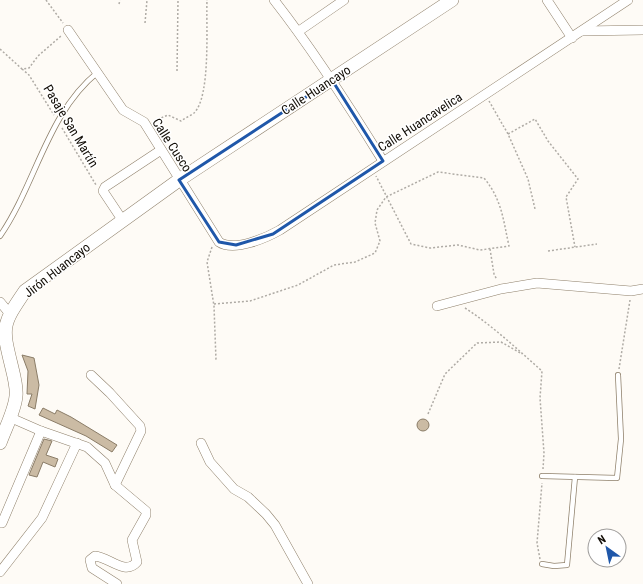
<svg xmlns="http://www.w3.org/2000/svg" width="643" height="584" font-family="'Roboto Condensed',sans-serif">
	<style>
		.building { fill: #cbbba4; stroke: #8a7c67 }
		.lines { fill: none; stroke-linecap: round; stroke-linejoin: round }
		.lane-casing { stroke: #8f806b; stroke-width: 6 }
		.street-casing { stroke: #8f806b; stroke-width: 10 }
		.secondary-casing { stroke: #8f806b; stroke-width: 14 }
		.path { stroke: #afaba5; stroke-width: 1.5; stroke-dasharray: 2 2; stroke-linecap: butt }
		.lane { stroke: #fff; stroke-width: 4.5 }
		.street { stroke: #fff; stroke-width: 9 }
		.secondary { stroke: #fff; stroke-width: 13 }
		.marked { fill: none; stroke: #1f57a9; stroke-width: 3; stroke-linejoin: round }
		.labels { text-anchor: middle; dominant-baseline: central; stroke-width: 3; stroke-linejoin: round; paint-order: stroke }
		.street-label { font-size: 13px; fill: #100b04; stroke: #fff }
	</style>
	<rect width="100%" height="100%" fill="#fefbf6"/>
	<!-- building -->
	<g class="building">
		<polygon points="22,355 34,358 39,385 35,409 28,406 32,394 27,394 28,371"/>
		<polygon points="43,408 55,414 57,410 71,417 117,445 112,452 86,436 39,415"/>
		<circle cx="423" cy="425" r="6"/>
		<polygon points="44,439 52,441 46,455 58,459 55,467 43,462 37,477 29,475"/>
	</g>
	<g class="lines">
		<defs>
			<g id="lane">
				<path d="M 0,236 C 36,184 47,113 98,72"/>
				<polyline points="542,476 617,478 621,439 618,375"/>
				<polyline points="542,564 554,566 567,565 575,477"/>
			</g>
			<g id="street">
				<path d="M 274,0 C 314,51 349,106 383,161"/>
				<polyline points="547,0 572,38"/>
				<path d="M 68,30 L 123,110 L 144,122 L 219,242 C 234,252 266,238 280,230 L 628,0"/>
				<polyline points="299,31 344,0"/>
				<polyline points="582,31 643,30"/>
				<polyline points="123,221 103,191 105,187 161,150"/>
				<polyline points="0,302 10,314"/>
				<polyline points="437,306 501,289 537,283 631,291 643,289"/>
				<polyline points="91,375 110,393 140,426 141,431 115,485"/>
				<path d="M 9,417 L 41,431 L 87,447 L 105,463 L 115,485 L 146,511 L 146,515 L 132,540 L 137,562 C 125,576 109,557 95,556 L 90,560 L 92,568 L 117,584"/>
				<polyline points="201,443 210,462 234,489 248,497 266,514 275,525 308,584"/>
				<polyline points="2,523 41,431"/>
				<polyline points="0,572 42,518 77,443"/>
			</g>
			<path id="secondary" d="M 0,443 C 5,429 15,410 16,396 C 17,388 14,376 12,368 C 2,327 1,326 25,291 L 179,180 L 452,0"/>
		</defs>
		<!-- lane casing -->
		<use href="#lane" class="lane-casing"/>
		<!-- street casing -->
		<use href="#street" class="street-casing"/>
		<!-- secondary casing -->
		<use href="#secondary" class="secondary-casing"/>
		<!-- path -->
		<g class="path">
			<polyline points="46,0 63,23"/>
			<polyline points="119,4 120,0"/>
			<polyline points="145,23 147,0"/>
			<polyline points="0,49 22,69 29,68 38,56 61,36"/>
			<polyline points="22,69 29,75 54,115"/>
			<polyline points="177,71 178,0"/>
			<polyline points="489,101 508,134 528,179 535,209"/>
			<path d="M 154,121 L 168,115 L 181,121 C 185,118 190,116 194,113 C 211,97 206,24 207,0"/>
			<polyline points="62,128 96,185"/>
			<polyline points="508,134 535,119 548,141 578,179 566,197 575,247"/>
			<polyline points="212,247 207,262 214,306 216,360"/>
			<polyline points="490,249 494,274 497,280"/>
			<polyline points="548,251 597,244"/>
			<path d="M 214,304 L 250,301 L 298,285 L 334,265 L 355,262 L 375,253 L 380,241 L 375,223 L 377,210 L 386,197 L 438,172 L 484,178 C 502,200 503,219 509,246 L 480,250 L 458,245 L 430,248 L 411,244 L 376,176"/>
			<path d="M 465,308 C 493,326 517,349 542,371 L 540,398 L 544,453 L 543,469"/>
			<polyline points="619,369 630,300"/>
			<polyline points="428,414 445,374 477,343 501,342 522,354"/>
			<polyline points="540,559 537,543 542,483"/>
		</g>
		<!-- lane -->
		<use href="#lane" class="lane"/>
		<!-- street -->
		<use href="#street" class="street"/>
		<!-- secondary -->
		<use href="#secondary" class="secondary"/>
	</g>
	<!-- marked area -->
	<path class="marked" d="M 332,80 L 383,161 L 273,234 L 236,245 L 219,242 L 179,180 Z"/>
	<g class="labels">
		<!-- street labels -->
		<g class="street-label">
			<text transform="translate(316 90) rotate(-33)">Calle Huancayo</text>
			<text transform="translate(420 122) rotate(-33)">Calle Huancavelica</text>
			<text transform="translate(71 126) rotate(59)">Pasaje San Martín</text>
			<text transform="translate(172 145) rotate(57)">Calle Cusco</text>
			<text transform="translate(57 270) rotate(-38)">Jirón Huancayo</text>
		</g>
	</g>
	<!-- north arrow -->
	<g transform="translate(607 548) rotate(327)"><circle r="19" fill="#ffffff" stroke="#9f9d9b"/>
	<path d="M0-3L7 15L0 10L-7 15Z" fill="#1f57a9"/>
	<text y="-6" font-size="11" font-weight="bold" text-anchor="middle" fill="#100b04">N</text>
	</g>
</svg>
